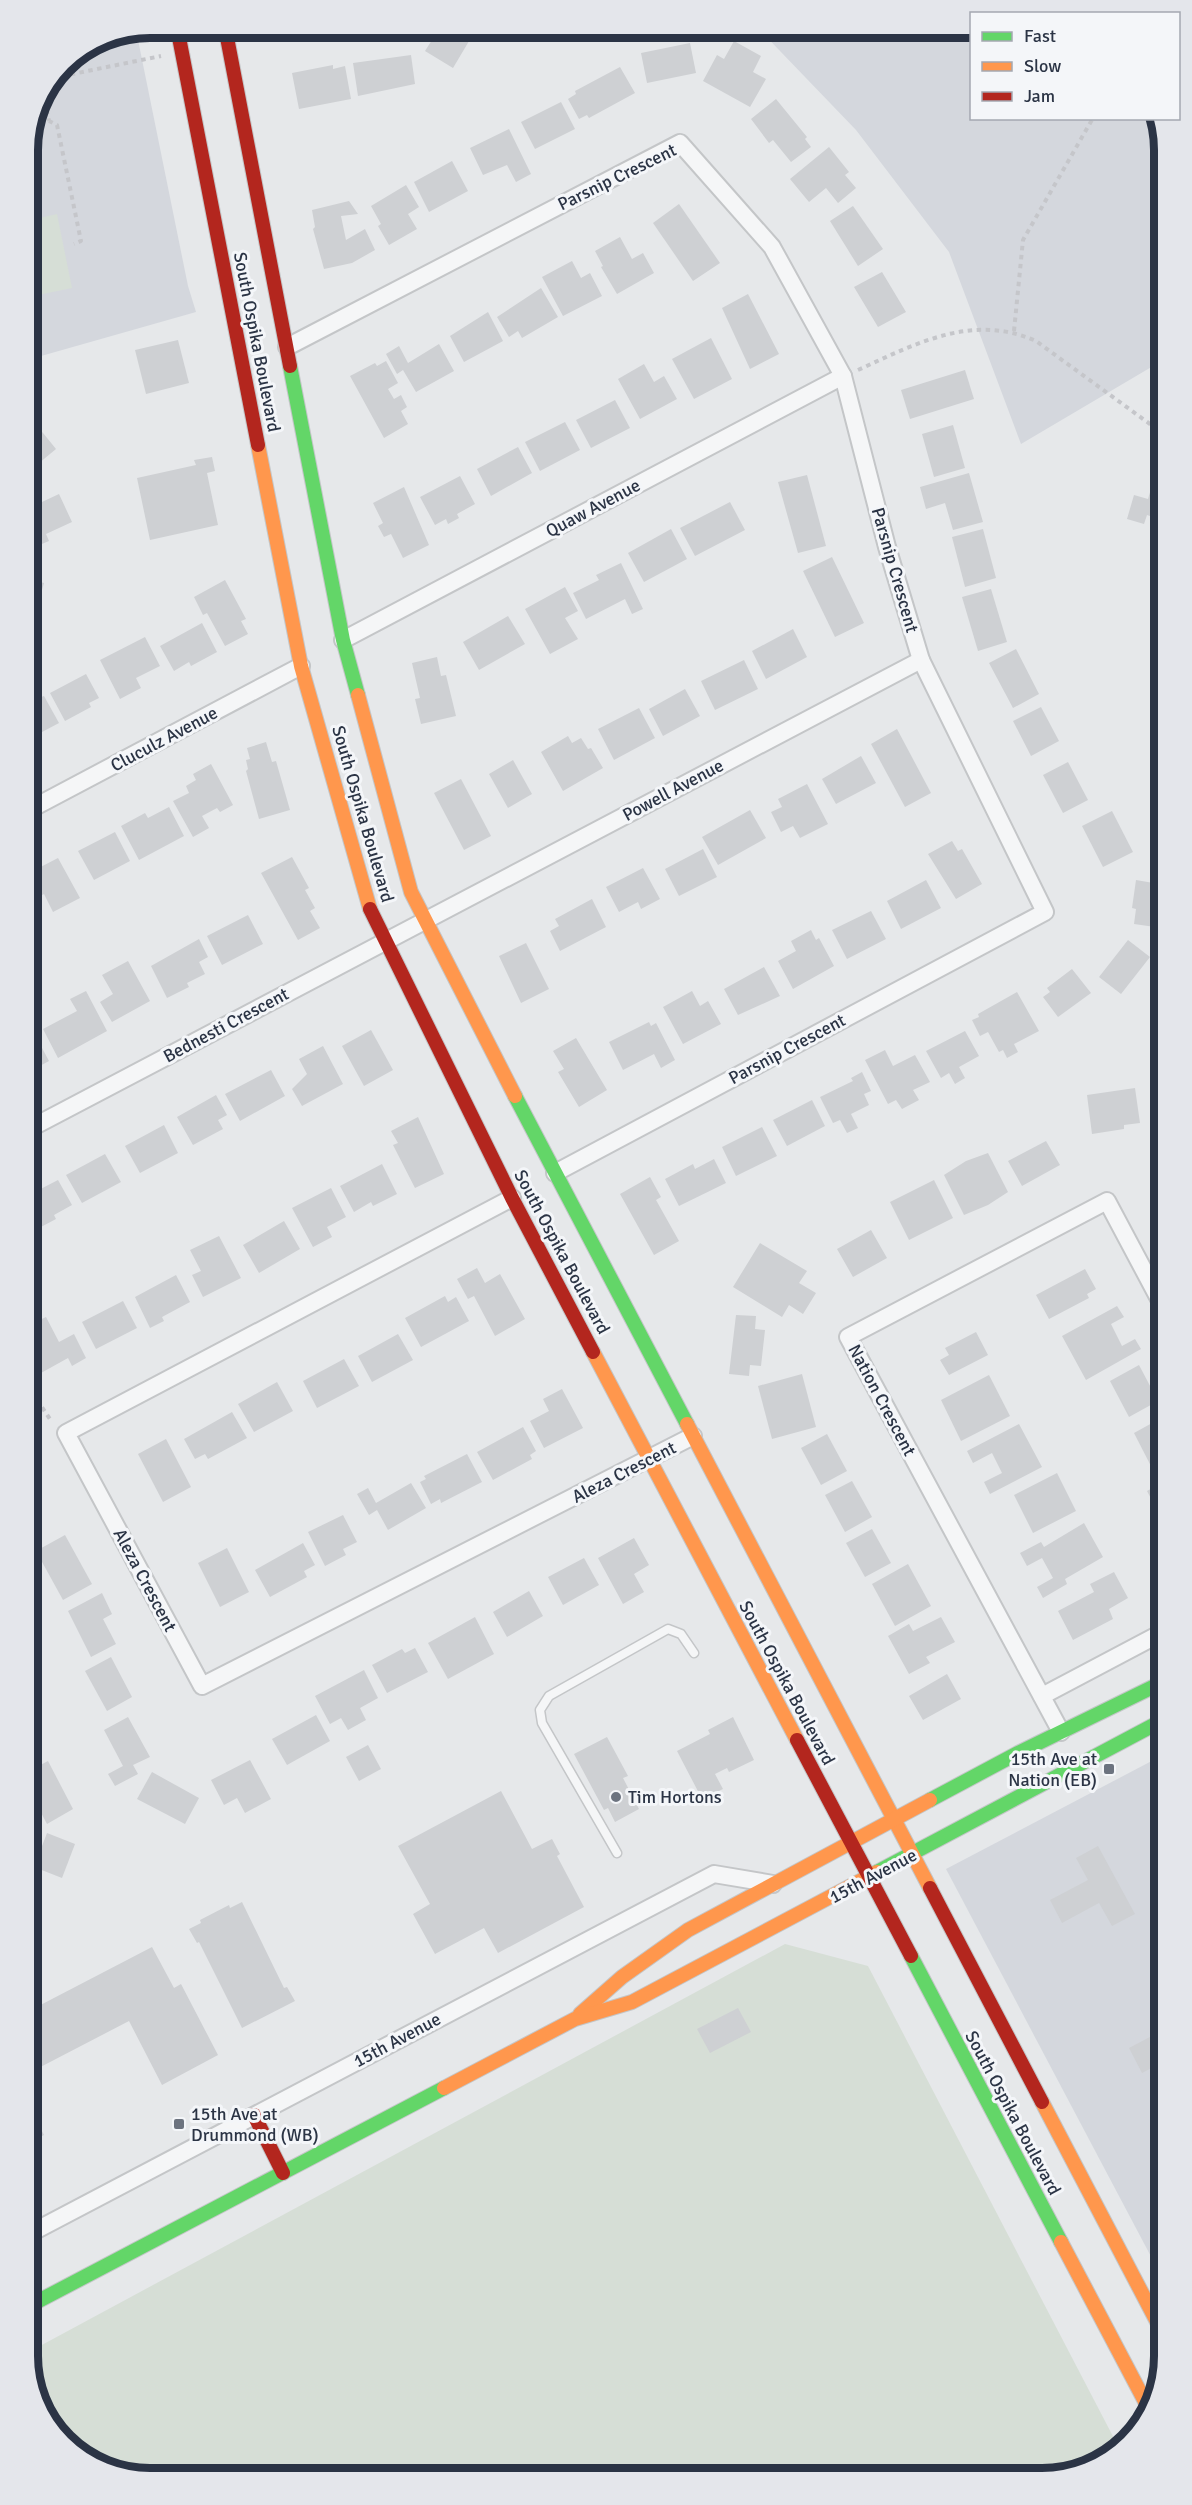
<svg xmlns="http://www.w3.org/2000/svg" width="1192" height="2505" font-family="Signika,sans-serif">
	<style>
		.built { fill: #d4d7dd }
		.green { fill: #d6ded6 }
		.building { fill: #ced0d3 }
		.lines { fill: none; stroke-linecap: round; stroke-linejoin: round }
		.lane-casing { stroke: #c4c6c8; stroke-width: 11 }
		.street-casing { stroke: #c4c6c8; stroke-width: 20 }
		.fast-casing { stroke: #c4c6c8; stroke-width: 16 }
		.slow-casing { stroke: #c4c6c8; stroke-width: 16 }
		.jam-casing { stroke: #c4c6c8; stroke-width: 16 }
		.path { stroke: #c5c6ca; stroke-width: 4; stroke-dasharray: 4.5 4.5; stroke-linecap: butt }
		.lane { stroke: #f5f6f7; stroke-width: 8 }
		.street { stroke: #f5f6f7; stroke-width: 16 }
		.fast { stroke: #63d668; stroke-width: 14 }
		.slow { stroke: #ff974d; stroke-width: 14 }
		.jam { stroke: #b3261e; stroke-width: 14 }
		.poi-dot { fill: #6c737f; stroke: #f4f6f9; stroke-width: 2 }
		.labels { text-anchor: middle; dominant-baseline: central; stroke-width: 6; stroke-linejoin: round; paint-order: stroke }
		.street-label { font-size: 18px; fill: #2b3445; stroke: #f4f6f9 }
		.poi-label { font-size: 18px; fill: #2b3445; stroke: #f4f6f9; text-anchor: start }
		.rim { fill: none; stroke: #2b3445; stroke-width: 8 }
	</style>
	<rect width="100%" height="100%" fill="#e6e8ea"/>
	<!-- built -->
	<g class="built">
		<polygon points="757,27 971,27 972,118 1159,119 1165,149 1165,359 1021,444 949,252 856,130"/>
		<polygon points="136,30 188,286 196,312 27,360 27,142 36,102 63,63 103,36"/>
		<polygon points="1165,1754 1165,2283 946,1869"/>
	</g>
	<!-- green -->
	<g class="green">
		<polygon points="57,214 72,288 38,295 27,240 27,221"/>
		<polygon points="785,1944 868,1966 1118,2446 1089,2469 1043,2478 142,2478 75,2453 36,2402 27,2353"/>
	</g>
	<!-- building -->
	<g class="building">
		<polygon points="443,27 470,27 475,31 453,68 425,51 439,29 441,31"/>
		<polygon points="734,41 761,56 753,72 766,79 750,107 703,81 717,55 724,59"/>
		<polygon points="690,43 696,73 647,83 641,53"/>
		<polygon points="411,55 415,84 358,96 353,63"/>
		<polygon points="333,65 333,69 345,66 351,99 299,109 292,73"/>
		<polygon points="620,67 635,93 589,118 587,115 579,119 568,99 576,94 575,91"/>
		<polygon points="776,99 807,137 805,139 811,147 791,162 773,140 769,143 751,119"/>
		<polygon points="561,102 575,129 535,149 521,122"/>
		<polygon points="509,129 531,174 516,182 507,165 483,175 470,148"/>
		<polygon points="829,147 849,172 845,175 856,188 838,203 826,188 809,202 790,179"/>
		<polygon points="452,161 468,191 429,212 414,182"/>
		<polygon points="406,185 419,207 408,214 417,229 389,245 378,226 381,224 371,206"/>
		<polygon points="349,201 358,214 341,216 346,240 365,229 375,250 352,263 324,269 313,229 315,227 312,210"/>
		<polygon points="679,204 720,263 693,281 653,223"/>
		<polygon points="853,206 883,249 858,266 830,221"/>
		<polygon points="620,237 632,259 643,253 654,273 617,294 601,267 603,266 595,251"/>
		<polygon points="572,261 581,278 590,273 602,296 563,316 542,277"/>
		<polygon points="882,272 906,312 878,327 854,287"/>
		<polygon points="541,288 558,317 522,338 518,331 509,337 497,317"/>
		<polygon points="748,294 779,354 750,369 722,308"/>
		<polygon points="488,312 503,341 464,362 450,336"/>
		<polygon points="711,338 732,379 694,399 672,359"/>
		<polygon points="178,340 189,383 146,394 135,350"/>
		<polygon points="439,344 454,371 416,392 403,370 397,374 386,354 399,346 408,363"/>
		<polygon points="386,361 398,383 388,389 394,399 401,395 407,407 401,411 408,424 384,438 350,376 375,363 377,366"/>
		<polygon points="644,364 654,382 664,376 677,399 640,419 618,379"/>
		<polygon points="965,370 974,399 910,419 901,390"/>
		<polygon points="615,400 630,428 591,448 576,420"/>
		<polygon points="30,417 56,449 27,473 27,419"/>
		<polygon points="565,422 580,450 540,471 525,442"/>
		<polygon points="953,425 965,468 934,477 922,434"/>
		<polygon points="518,447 532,473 491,496 477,469"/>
		<polygon points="212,457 215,471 207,473 218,525 150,540 137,478 196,465 194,460"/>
		<polygon points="1160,458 1165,459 1165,521 1147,515 1144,524 1127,519 1134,495 1148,499"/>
		<polygon points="969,473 983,522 953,530 945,503 926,509 920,487"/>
		<polygon points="807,475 826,546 798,553 778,482"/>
		<polygon points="460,476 475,504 457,514 459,518 448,524 446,519 435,525 420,497"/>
		<polygon points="404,487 429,545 403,558 391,534 384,537 378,526 383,523 373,503"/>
		<polygon points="59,494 72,522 46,534 49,541 30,549 27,542 27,509"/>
		<polygon points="730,502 745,530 695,556 680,528"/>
		<polygon points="671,529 687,559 644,582 628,553"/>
		<polygon points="983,529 996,578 965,587 952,537"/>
		<polygon points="1165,549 1165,565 1158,569 1151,556"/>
		<polygon points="832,557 864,623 835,637 803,571"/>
		<polygon points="621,563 643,609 632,614 625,599 586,619 573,593 599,580 596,575"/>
		<polygon points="29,579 44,583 33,621 27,619"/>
		<polygon points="225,580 246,619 241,621 248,634 225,646 207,613 203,615 194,597"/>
		<polygon points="565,587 578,611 565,618 578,639 550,654 525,609"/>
		<polygon points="991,589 1007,642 978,651 962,597"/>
		<polygon points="508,616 525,644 479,670 463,642"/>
		<polygon points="202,623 217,652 191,666 189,662 174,671 160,646"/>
		<polygon points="793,629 807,657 766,679 752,651"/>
		<polygon points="145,637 160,666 136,678 141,688 120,699 100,660"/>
		<polygon points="1016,649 1039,694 1013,708 989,663"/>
		<polygon points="437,657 441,676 446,675 456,716 421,724 415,699 420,698 412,663"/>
		<polygon points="744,660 758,689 715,710 701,681"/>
		<polygon points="86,674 99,698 89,703 91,707 65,721 50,693"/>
		<polygon points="685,689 700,716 663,736 649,709"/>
		<polygon points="44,696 59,723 27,740 27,702"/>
		<polygon points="1041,707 1059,741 1031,756 1013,721"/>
		<polygon points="639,708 655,738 614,760 598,729"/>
		<polygon points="897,729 931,793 905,807 871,744"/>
		<polygon points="568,736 572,743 581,738 588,749 591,748 603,768 563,791 541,752"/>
		<polygon points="266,742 272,762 276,761 290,810 259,819 246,771 248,769 246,760 250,759 247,748"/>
		<polygon points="861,756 876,783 836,804 822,779"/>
		<polygon points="513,760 532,794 508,808 489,774"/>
		<polygon points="1068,762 1088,800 1063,813 1043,775"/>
		<polygon points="211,764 233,805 220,812 217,808 202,816 209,828 193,837 173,801 189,793 186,786 196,780 193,774"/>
		<polygon points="461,779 491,836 464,850 434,793"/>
		<polygon points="807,784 828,824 800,838 793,826 781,832 771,812 782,807 778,799"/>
		<polygon points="169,807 184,836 139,860 121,826 145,813 148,818"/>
		<polygon points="750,810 766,838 718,865 702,837"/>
		<polygon points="1112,811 1133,852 1103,867 1082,826"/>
		<polygon points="115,832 130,861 94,880 78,851"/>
		<polygon points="952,841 958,851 962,849 982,884 956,899 928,854"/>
		<polygon points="703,849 717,877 679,896 665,869"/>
		<polygon points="292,857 309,888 305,890 315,908 310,911 320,928 298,940 261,873"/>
		<polygon points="58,858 80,898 53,912 44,894 31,901 27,894 27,874"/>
		<polygon points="643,868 660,899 641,909 638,902 619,912 606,887"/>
		<polygon points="926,880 941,908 901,929 887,901"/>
		<polygon points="1136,880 1165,885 1162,928 1134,924 1136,909 1132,908"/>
		<polygon points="592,899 606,927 560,951 550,931 559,926 555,919"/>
		<polygon points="871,911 886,939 847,959 832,930"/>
		<polygon points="248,915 263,944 222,965 207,936"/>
		<polygon points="811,930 816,940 819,938 834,966 793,989 778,961 796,951 791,941"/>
		<polygon points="199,939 208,957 199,962 205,974 187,983 189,987 167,998 151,966"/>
		<polygon points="1128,940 1150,957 1121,994 1099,977"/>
		<polygon points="526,943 549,989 521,1003 499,956"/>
		<polygon points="128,961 150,1001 112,1022 100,1002 113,994 102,975"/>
		<polygon points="764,967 780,996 738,1015 724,989"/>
		<polygon points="1072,969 1091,993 1058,1017 1043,997 1050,992 1047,988"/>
		<polygon points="86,991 107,1031 58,1058 43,1029 77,1011 70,999"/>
		<polygon points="692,991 700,1006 708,1001 721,1024 683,1044 663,1007"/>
		<polygon points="1017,992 1039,1031 1014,1044 1018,1052 1007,1058 1003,1050 999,1052 988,1032 980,1036 972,1020 979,1017 978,1014"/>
		<polygon points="649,1022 651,1026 656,1023 675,1060 661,1068 654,1054 623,1070 609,1042"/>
		<polygon points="371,1030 393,1070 364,1086 342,1046"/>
		<polygon points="965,1031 979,1056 959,1067 965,1078 955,1084 949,1073 941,1078 926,1051"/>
		<polygon points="34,1033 49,1061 27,1073 27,1037"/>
		<polygon points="576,1038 607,1090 579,1107 558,1072 564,1069 553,1051"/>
		<polygon points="323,1046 343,1084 302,1106 292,1089 307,1074 299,1059"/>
		<polygon points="885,1050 893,1066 915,1055 930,1082 913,1090 919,1100 902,1109 896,1100 888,1104 865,1060"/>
		<polygon points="271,1070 285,1096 240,1121 225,1094"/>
		<polygon points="862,1072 871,1091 864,1094 869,1105 851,1114 858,1128 847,1133 840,1120 833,1123 820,1097 853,1081 851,1078"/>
		<polygon points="1135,1088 1140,1123 1124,1125 1124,1129 1092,1134 1087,1095"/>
		<polygon points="216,1095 227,1115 218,1120 223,1129 193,1145 177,1117"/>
		<polygon points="812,1100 825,1126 787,1146 773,1120"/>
		<polygon points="1165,1114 1165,1135 1155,1125"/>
		<polygon points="418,1117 444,1174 415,1188 393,1145 398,1143 391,1131"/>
		<polygon points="164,1125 178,1153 140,1173 125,1146"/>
		<polygon points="762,1127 777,1156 736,1176 722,1147"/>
		<polygon points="1046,1141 1060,1165 1022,1186 1008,1161"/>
		<polygon points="988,1153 1008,1192 988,1205 964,1215 944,1175 966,1161"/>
		<polygon points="105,1154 121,1182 82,1203 66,1175"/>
		<polygon points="714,1159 726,1183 679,1206 665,1179 693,1164 695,1169"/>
		<polygon points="382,1164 397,1194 373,1206 371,1202 354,1212 340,1186"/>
		<polygon points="650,1177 661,1197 656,1200 679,1241 654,1255 620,1194"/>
		<polygon points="58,1180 72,1205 54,1215 56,1219 39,1228 36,1223 32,1225 27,1215 27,1196"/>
		<polygon points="934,1180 953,1218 909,1240 890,1202"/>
		<polygon points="331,1188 346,1217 327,1227 332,1237 313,1247 292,1208"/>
		<polygon points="284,1221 300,1249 259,1273 243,1245"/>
		<polygon points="871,1230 887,1258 853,1277 837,1249"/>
		<polygon points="219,1236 241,1278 203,1297 192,1275 201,1271 190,1250"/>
		<polygon points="760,1243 807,1271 799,1283 816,1293 803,1314 789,1305 782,1317 733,1287"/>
		<polygon points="477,1268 485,1283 500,1274 525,1319 495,1336 474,1296 468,1299 457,1279"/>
		<polygon points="1085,1269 1096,1289 1087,1294 1089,1298 1049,1319 1036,1295"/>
		<polygon points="176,1275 190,1302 162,1317 164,1321 150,1328 135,1297"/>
		<polygon points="445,1296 448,1302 456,1297 469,1321 421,1347 405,1318"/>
		<polygon points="123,1301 137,1328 96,1349 82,1322"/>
		<polygon points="1117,1306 1124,1317 1111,1324 1122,1346 1135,1339 1141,1349 1086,1380 1062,1336"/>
		<polygon points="736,1315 756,1316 755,1329 765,1330 761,1366 750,1365 749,1376 729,1374"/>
		<polygon points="46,1317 59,1342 74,1334 86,1358 72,1366 68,1358 41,1373 27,1347 27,1326"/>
		<polygon points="976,1332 988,1355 949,1375 940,1360 949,1355 945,1348"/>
		<polygon points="398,1334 413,1360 372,1382 358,1356"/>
		<polygon points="344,1359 359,1386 317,1408 303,1381"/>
		<polygon points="1139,1365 1158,1401 1129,1417 1110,1381"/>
		<polygon points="802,1374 816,1427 772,1439 758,1386"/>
		<polygon points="989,1375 1010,1416 961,1441 941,1400"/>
		<polygon points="277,1382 293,1411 254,1432 238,1404"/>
		<polygon points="562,1389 583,1428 544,1448 530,1421 549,1411 543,1399"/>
		<polygon points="232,1412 247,1438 208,1459 205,1454 195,1459 184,1439"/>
		<polygon points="1163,1417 1165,1466 1154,1472 1134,1433"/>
		<polygon points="1019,1424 1042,1467 990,1494 984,1482 1002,1473 992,1453 973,1463 967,1451"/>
		<polygon points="523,1427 536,1451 530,1455 532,1459 493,1480 477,1452"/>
		<polygon points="827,1434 847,1471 821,1485 801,1448"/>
		<polygon points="166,1439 191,1487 163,1502 138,1454"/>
		<polygon points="467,1454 482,1482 441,1503 440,1499 431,1504 420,1482 426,1479 424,1476"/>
		<polygon points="1057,1473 1076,1511 1033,1533 1014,1495"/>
		<polygon points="852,1481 872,1517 845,1532 825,1495"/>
		<polygon points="1165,1481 1165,1525 1147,1491"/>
		<polygon points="411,1483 426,1508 388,1530 377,1510 369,1515 357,1494 368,1488 376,1503"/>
		<polygon points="343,1515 357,1542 343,1549 346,1555 325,1566 308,1532"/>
		<polygon points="1084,1523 1103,1557 1065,1579 1067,1584 1043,1598 1037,1587 1053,1578 1042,1558 1027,1566 1020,1553 1041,1542 1044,1547"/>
		<polygon points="872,1529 891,1563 865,1577 846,1543"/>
		<polygon points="65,1535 92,1584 63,1600 36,1551"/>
		<polygon points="634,1538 649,1565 634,1574 644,1592 623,1604 598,1558"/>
		<polygon points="303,1543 315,1565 304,1571 307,1577 270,1597 255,1570"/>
		<polygon points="227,1548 249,1592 220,1607 198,1563"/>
		<polygon points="584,1558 599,1585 563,1605 548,1577"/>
		<polygon points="908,1564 931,1606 895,1626 872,1584"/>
		<polygon points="1114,1572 1128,1598 1109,1609 1113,1619 1073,1640 1058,1611 1094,1592 1090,1584"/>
		<polygon points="529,1591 543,1616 507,1637 493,1612"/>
		<polygon points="102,1593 112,1614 103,1619 116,1644 91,1657 68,1611"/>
		<polygon points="475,1617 494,1654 448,1679 428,1643"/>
		<polygon points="941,1617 955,1642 926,1657 930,1663 909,1674 888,1636 909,1624 913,1631"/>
		<polygon points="415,1648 428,1672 387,1693 372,1665 402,1649 405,1653"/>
		<polygon points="111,1657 132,1697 107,1711 85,1671"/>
		<polygon points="364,1670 378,1698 360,1708 366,1720 348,1730 341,1718 330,1724 315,1696"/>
		<polygon points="947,1674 961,1699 923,1720 909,1696"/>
		<polygon points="316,1715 330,1741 287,1765 272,1739"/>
		<polygon points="128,1717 150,1757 133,1765 138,1774 115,1786 108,1774 123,1766 104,1730"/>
		<polygon points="733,1717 754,1760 729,1772 727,1768 715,1774 723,1789 702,1799 677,1751 710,1734 708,1730"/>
		<polygon points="607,1737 628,1776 623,1778 639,1809 615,1822 608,1808 604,1810 574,1754"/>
		<polygon points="368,1745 381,1769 359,1781 346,1757"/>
		<polygon points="250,1760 271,1799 245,1813 237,1798 224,1805 211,1780"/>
		<polygon points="48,1761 73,1809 47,1824 27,1786 27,1772"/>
		<polygon points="152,1772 199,1798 185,1824 137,1799"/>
		<polygon points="501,1791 532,1849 552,1839 560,1854 557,1856 584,1907 498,1953 484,1928 435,1954 413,1914 430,1904 398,1846"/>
		<polygon points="47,1833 75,1844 62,1878 34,1867"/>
		<polygon points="1098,1846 1135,1914 1112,1926 1099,1903 1062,1923 1050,1900 1088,1880 1076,1858"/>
		<polygon points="242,1902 284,1988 287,1987 295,2001 242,2028 199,1942 197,1943 189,1929 201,1923 200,1920 229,1905 230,1908"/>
		<polygon points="152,1947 174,1988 181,1984 218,2055 162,2085 129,2021 27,2074 27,2012"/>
		<polygon points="738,2008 751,2032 710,2053 697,2029"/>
		<polygon points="1165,2029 1165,2061 1142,2073 1129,2048"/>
		<polygon points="27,2103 44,2135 27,2144"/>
	</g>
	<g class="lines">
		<defs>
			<polyline id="lane" points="617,1853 542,1723 540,1710 549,1696 668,1629 681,1634 694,1653"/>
			<g id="street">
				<polyline points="226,34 261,27"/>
				<polyline points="287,347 680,143 772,247 843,376 887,547 921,660 1045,912 555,1173"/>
				<polyline points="343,640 843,376"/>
				<polyline points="27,811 301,666"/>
				<polyline points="27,1130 921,660"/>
				<polyline points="512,1198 66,1433 202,1686 693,1436"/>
				<polyline points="1042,1696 1165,1631"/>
				<polyline points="1061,1732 848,1337 1107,1201 1165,1310"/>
				<polyline points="27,2235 714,1874 773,1884"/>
			</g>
			<g id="fast">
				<polyline points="290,366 343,640 358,695"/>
				<polyline points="515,1096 687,1424"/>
				<polyline points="930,1800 1018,1753 1165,1681"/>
				<polyline points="877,1872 1165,1719"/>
				<polyline points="911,1956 1061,2242"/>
				<polyline points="27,2307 444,2088"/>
			</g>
			<g id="slow">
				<polyline points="258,445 301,666 370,909"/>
				<polyline points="358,695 411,892 515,1096"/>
				<polyline points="593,1352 797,1740"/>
				<polyline points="687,1424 930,1888"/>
				<polyline points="580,2014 622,1977 688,1930 930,1800"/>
				<polyline points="444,2088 575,2019 632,2002 877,1872"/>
				<polyline points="1042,2102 1165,2337"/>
				<polyline points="1061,2242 1149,2409"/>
			</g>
			<g id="jam">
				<polyline points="177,27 258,445"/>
				<polyline points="225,27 290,366"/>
				<polyline points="370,909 512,1198 593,1352"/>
				<polyline points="797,1740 911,1956"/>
				<polyline points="930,1888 1042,2102"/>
				<polyline points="254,2115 283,2173"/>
			</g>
		</defs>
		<!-- lane casing -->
		<use href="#lane" class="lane-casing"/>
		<!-- street casing -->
		<use href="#street" class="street-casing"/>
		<!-- fast casing -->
		<use href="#fast" class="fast-casing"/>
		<!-- slow casing -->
		<use href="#slow" class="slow-casing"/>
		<!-- jam casing -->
		<use href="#jam" class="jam-casing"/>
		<!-- path -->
		<g class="path">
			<polyline points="53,78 161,56"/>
			<polyline points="43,92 49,121"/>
			<polyline points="31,125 49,121 57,125 81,241 74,244"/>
			<polyline points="1014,331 1023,240 1093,118"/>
			<path d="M 858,370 C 917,343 973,313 1036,341 L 1165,435"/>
			<polyline points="27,1385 52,1422"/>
		</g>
		<!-- lane -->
		<use href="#lane" class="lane"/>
		<!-- street -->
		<use href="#street" class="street"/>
		<!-- fast -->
		<use href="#fast" class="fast"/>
		<!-- slow -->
		<use href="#slow" class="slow"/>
		<!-- jam -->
		<use href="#jam" class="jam"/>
	</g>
	<!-- markers -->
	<g class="poi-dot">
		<rect x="1103" y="1763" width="12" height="12" rx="3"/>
		<circle cx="616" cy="1797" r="6"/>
		<rect x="173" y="2118" width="12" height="12" rx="3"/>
	</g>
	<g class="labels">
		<!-- street labels -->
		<g class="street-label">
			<text transform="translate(617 177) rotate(-26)">Parsnip Crescent</text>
			<text transform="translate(257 342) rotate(79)">South Ospika Boulevard</text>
			<text transform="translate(593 508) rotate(-28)">Quaw Avenue</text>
			<text transform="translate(895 570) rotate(74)">Parsnip Crescent</text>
			<text transform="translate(164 739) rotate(-28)">Cluculz Avenue</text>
			<text transform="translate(673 790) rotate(-28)">Powell Avenue</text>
			<text transform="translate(363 814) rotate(74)">South Ospika Boulevard</text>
			<text transform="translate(226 1025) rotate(-28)">Bednesti Crescent</text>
			<text transform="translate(787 1049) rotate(-28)">Parsnip Crescent</text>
			<text transform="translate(562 1252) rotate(62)">South Ospika Boulevard</text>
			<text transform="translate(882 1400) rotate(62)">Nation Crescent</text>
			<text transform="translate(624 1472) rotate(-27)">Aleza Crescent</text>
			<text transform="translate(145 1580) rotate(62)">Aleza Crescent</text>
			<text transform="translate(787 1683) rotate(62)">South Ospika Boulevard</text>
			<text transform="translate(873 1876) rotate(-28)">15th Avenue</text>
			<text transform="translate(397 2040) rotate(-28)">15th Avenue</text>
			<text transform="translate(1013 2113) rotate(62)">South Ospika Boulevard</text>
		</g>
		<!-- poi labels -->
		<g class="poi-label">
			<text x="1097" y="1759" text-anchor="end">15th Ave at<tspan x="1097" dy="21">Nation (EB)</tspan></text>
			<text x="628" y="1797">Tim Hortons</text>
			<text x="191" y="2114">15th Ave at<tspan x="191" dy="21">Drummond (WB)</tspan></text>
		</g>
	</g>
	<!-- crop -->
	<path d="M0 0H1192V2505H0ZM150 38H1042A112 112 0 0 1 1154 150V2356A112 112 0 0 1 1042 2468H150A112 112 0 0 1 38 2356V150A112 112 0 0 1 150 38Z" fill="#e4e6eb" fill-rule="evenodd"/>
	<path class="rim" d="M150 38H1042A112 112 0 0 1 1154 150V2356A112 112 0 0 1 1042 2468H150A112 112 0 0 1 38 2356V150A112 112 0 0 1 150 38Z"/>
	<!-- legend -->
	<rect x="970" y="12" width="210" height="108" fill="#f4f6f9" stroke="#a4a8b1" stroke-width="1.5"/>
	<rect x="982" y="32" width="30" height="9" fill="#63d668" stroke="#a4a8b1" stroke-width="1.5"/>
	<text x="1024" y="42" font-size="18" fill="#2b3445">Fast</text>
	<rect x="982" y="62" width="30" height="9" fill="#ff974d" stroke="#a4a8b1" stroke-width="1.5"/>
	<text x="1024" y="72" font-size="18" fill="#2b3445">Slow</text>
	<rect x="982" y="92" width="30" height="9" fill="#b3261e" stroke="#a4a8b1" stroke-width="1.5"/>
	<text x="1024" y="102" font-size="18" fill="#2b3445">Jam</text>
</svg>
